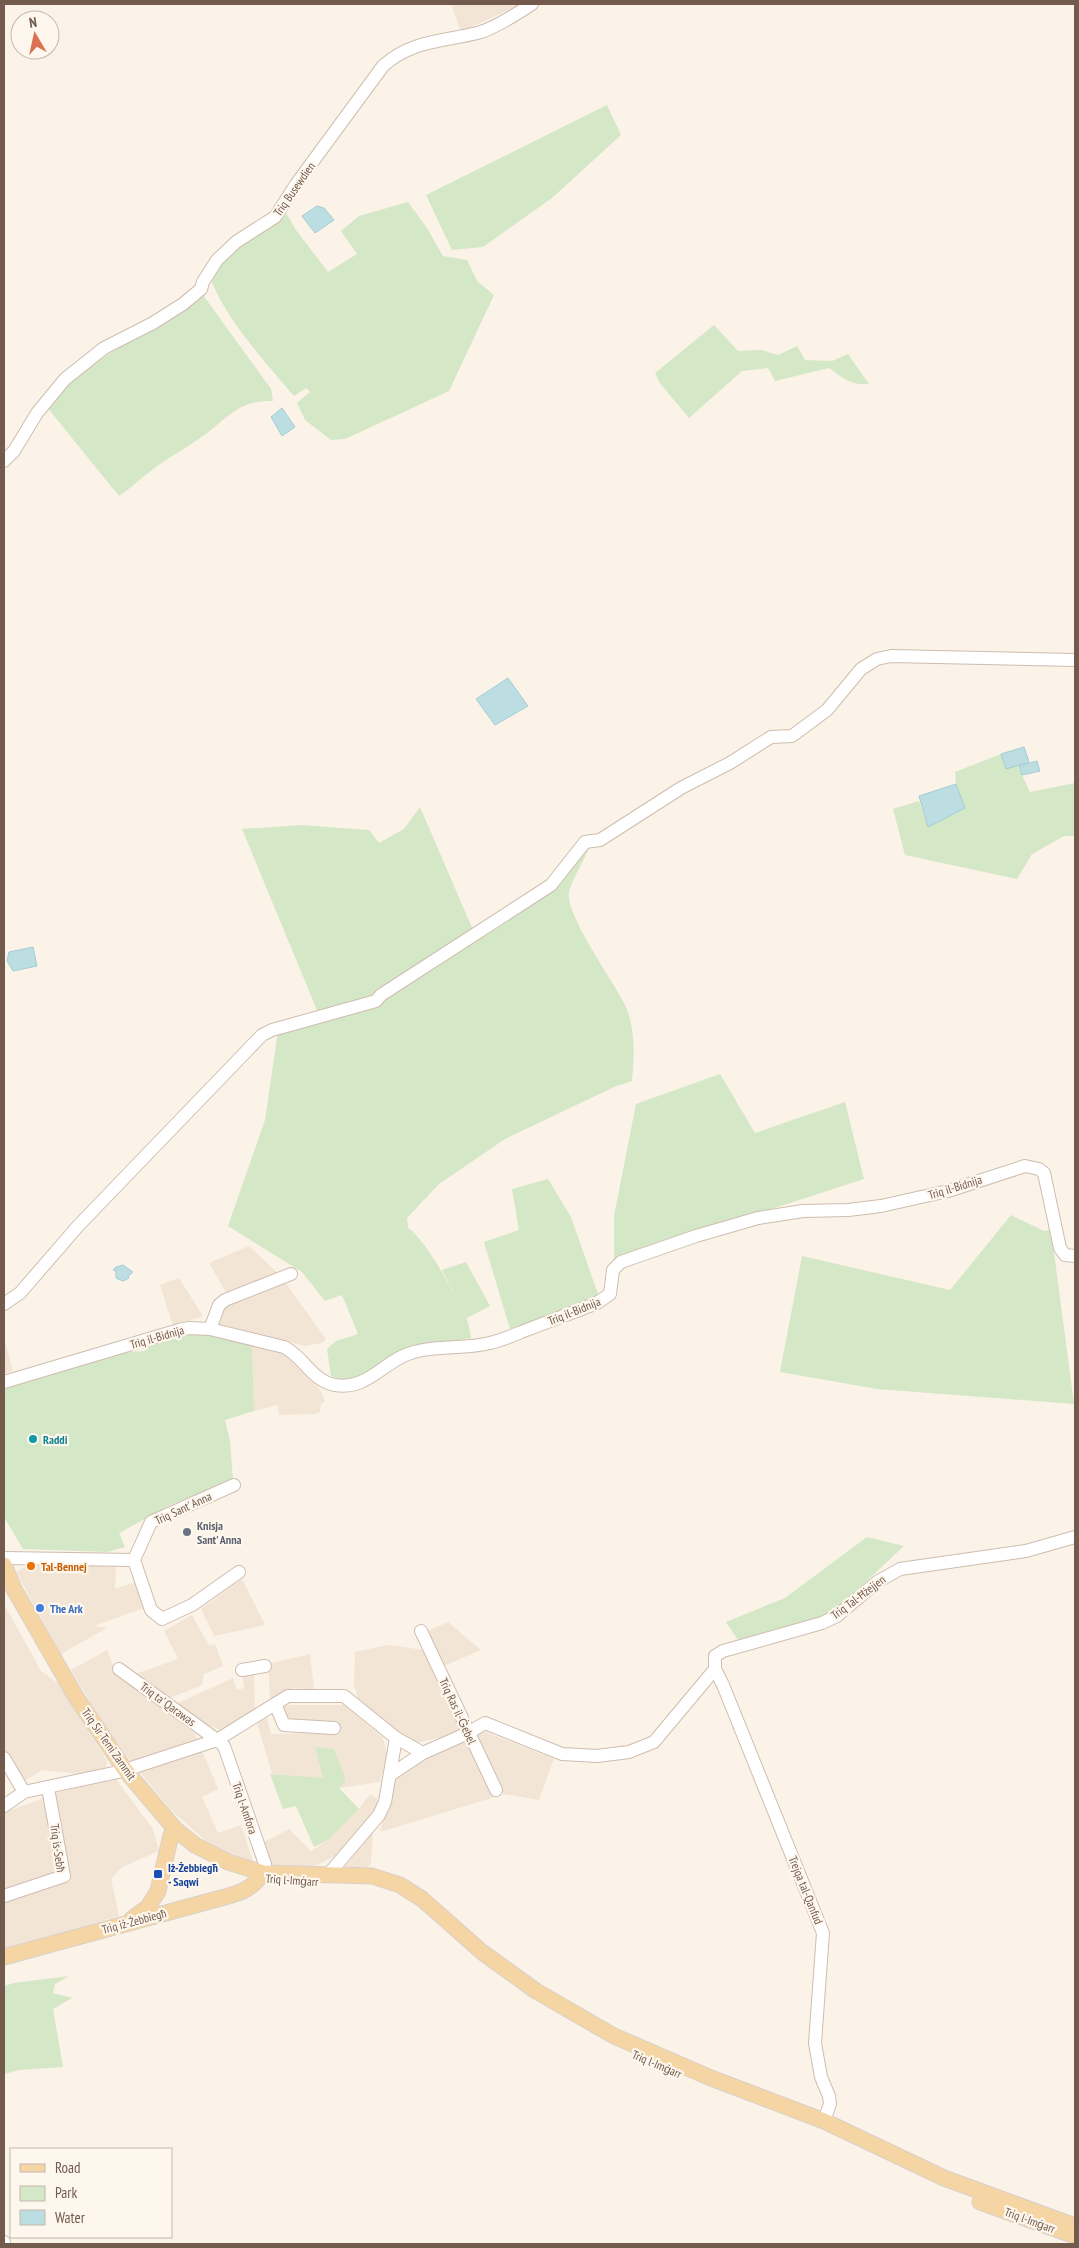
<svg xmlns="http://www.w3.org/2000/svg" width="1079" height="2248" font-family="'PT Sans Narrow',sans-serif">
	<style>
		.residential { fill: #f2e5d5 }
		.green { fill: #d4e7c6 }
		.water { fill: #bcdee3; stroke: #a3cdd4 }
		.lines { fill: none; stroke-linecap: round; stroke-linejoin: round }
		.minor-casing { stroke: #cebdb0; stroke-width: 14 }
		.major-casing { stroke: #d8d1cd; stroke-width: 17 }
		.minor { stroke: #fff; stroke-width: 12 }
		.major { stroke: #f5d5a4; stroke-width: 15 }
		.culture-dot { fill: #0f9aa8; stroke: #fef7ed; stroke-width: 2 }
		.worship-dot { fill: #6b7280; stroke: #fef7ed; stroke-width: 2 }
		.food-dot { fill: #e8710a; stroke: #fef7ed; stroke-width: 2 }
		.shop-dot { fill: #3f7fe0; stroke: #fef7ed; stroke-width: 2 }
		.transit-dot { fill: #1a4fb4; stroke: #fef7ed; stroke-width: 2 }
		.labels { text-anchor: middle; dominant-baseline: central; stroke-width: 4.5; stroke-linejoin: round; paint-order: stroke }
		.street-label { font-size: 12px; fill: #725a4d; stroke: #fef7ed }
		.culture-label { font-size: 12px; font-weight: bold; fill: #0d838f; stroke: #fef7ed; text-anchor: start }
		.worship-label { font-size: 12px; font-weight: bold; fill: #5b616d; stroke: #fef7ed; text-anchor: start }
		.food-label { font-size: 12px; font-weight: bold; fill: #c56008; stroke: #fef7ed; text-anchor: start }
		.shop-label { font-size: 12px; font-weight: bold; fill: #366cbe; stroke: #fef7ed; text-anchor: start }
		.transit-label { font-size: 12px; font-weight: bold; fill: #164399; stroke: #fef7ed; text-anchor: start }
	</style>
	<rect width="100%" height="100%" fill="#fbf3e7"/>
	<!-- residential -->
	<g class="residential">
		<polygon points="451,4 521,4 461,32"/>
		<polygon points="249,1246 280,1275 326,1339 322,1343 305,1346 220,1324 228,1296 209,1263"/>
		<polygon points="179,1278 203,1316 173,1326 160,1285"/>
		<polygon points="4,1338 13,1371 4,1374"/>
		<polygon points="252,1343 284,1350 321,1391 325,1402 321,1404 320,1412 315,1414 279,1415 278,1405 254,1411"/>
		<polygon points="33,1563 116,1567 115,1589 138,1581 147,1607 94,1626 107,1628 61,1654 16,1572"/>
		<polygon points="242,1579 265,1625 214,1636 201,1609"/>
		<polygon points="4,1604 41,1671 59,1684 107,1761 106,1769 79,1774 42,1770 24,1781 4,1748"/>
		<polygon points="192,1615 209,1646 215,1644 223,1666 204,1674 202,1685 170,1698 138,1673 178,1659 164,1631"/>
		<polygon points="448,1622 481,1650 444,1666 428,1631"/>
		<polygon points="388,1645 425,1650 463,1732 413,1744 360,1705 354,1685 355,1652"/>
		<polygon points="107,1650 115,1671 195,1734 218,1789 202,1797 218,1833 241,1825 254,1864 214,1848 172,1811 111,1737 71,1670"/>
		<polygon points="310,1654 314,1690 294,1688 270,1699 268,1664"/>
		<polygon points="254,1673 255,1710 220,1730 199,1721 176,1704 233,1678 237,1690 244,1688 242,1674"/>
		<polygon points="288,1705 344,1705 383,1738 387,1754 380,1782 339,1788 346,1780 342,1772 316,1748 324,1779 272,1774 257,1723 267,1718 271,1734 325,1733 286,1723 281,1709"/>
		<polygon points="481,1730 554,1759 539,1800 503,1794 474,1734"/>
		<polygon points="467,1739 495,1797 380,1832 395,1776 420,1760"/>
		<polygon points="115,1778 153,1829 159,1851 122,1867 111,1879 119,1916 4,1951 4,1813 59,1792"/>
		<polygon points="370,1794 380,1801 345,1851 317,1865 271,1870 260,1844 289,1829 311,1851 328,1840 359,1809"/>
		<polygon points="373,1832 371,1863 365,1872 341,1872"/>
	</g>
	<!-- green -->
	<g class="green">
		<polygon points="607,105 621,135 552,198 483,247 452,250 426,195"/>
		<path d="M 408,202 L 427,228 L 443,256 L 467,260 L 477,281 L 494,295 L 449,391 L 345,439 L 331,440 L 305,420 L 297,403 L 310,392 L 306,388 L 294,396 C 267,364 222,315 210,276 L 222,259 L 285,211 L 296,230 L 328,272 L 357,254 L 341,231 L 359,216 Z"/>
		<path d="M 203,295 L 271,389 L 273,401 C 236,400 227,420 200,438 C 185,449 167,458 152,470 C 141,478 131,488 119,496 L 46,406 L 74,376 Z"/>
		<path d="M 714,325 L 738,351 L 762,350 L 778,355 L 797,346 L 805,360 L 832,361 L 848,354 L 869,384 C 852,386 842,378 829,368 L 775,381 L 768,368 L 742,371 L 689,418 L 659,382 L 655,373 Z"/>
		<polygon points="1001,754 1006,769 1017,764 1030,792 1075,783 1075,836 1064,836 1032,854 1017,879 905,855 893,809 919,801 928,827 965,808 956,784 955,772"/>
		<polygon points="420,807 473,930 376,997 319,1015 242,829 301,825 369,830 379,843 404,829"/>
		<path d="M 590,846 C 585,859 572,879 569,892 C 565,915 614,981 625,1005 C 636,1029 634,1056 632,1081 L 614,1087 L 505,1139 L 439,1184 L 407,1218 L 408,1228 C 425,1238 458,1299 467,1319 C 469,1325 470,1332 471,1338 L 432,1344 L 349,1382 L 331,1376 L 327,1349 L 336,1341 L 358,1334 L 342,1295 L 325,1301 L 302,1272 L 228,1226 L 265,1120 L 278,1031 L 377,1003 L 555,887 L 585,849 Z"/>
		<polygon points="720,1074 755,1133 845,1102 864,1179 614,1260 614,1216 636,1104"/>
		<polygon points="548,1179 571,1217 599,1297 510,1329 484,1242 519,1230 512,1189"/>
		<polygon points="1011,1215 1044,1231 1051,1230 1074,1404 877,1389 780,1372 802,1256 950,1290"/>
		<polygon points="466,1262 490,1306 467,1318 442,1270"/>
		<path d="M 194,1331 L 252,1343 L 254,1411 L 225,1420 L 230,1441 L 233,1480 L 170,1505 L 119,1533 L 125,1547 L 107,1552 L 23,1549 L 4,1517 L 4,1387 C 46,1373 100,1353 145,1351 L 148,1343 Z"/>
		<polygon points="867,1537 904,1546 828,1617 738,1640 726,1622 785,1598"/>
		<polygon points="315,1747 334,1749 346,1780 339,1788 359,1809 328,1840 314,1847 296,1806 283,1809 270,1774 323,1778"/>
		<polygon points="69,1976 55,1984 53,1993 72,1998 53,2009 63,2067 19,2070 4,2074 4,1986 14,1983"/>
	</g>
	<!-- water -->
	<g class="water">
		<polygon points="317,206 324,208 334,220 315,233 302,216"/>
		<polygon points="282,408 295,427 282,436 271,417"/>
		<polygon points="508,678 528,706 495,725 476,699"/>
		<polygon points="1024,747 1029,762 1006,769 1001,754"/>
		<polygon points="1037,761 1040,771 1022,775 1019,766"/>
		<polygon points="956,784 965,808 928,827 919,796"/>
		<polygon points="33,947 37,966 13,971 7,961 9,952"/>
		<polygon points="123,1265 133,1272 128,1276 129,1278 123,1281 116,1278 116,1271 113,1270 116,1267"/>
	</g>
	<g class="lines">
		<defs>
			<g id="minor">
				<path d="M 4,461 L 14,451 L 37,413 L 65,379 L 104,348 L 153,323 L 183,304 L 201,289 L 203,282 L 217,260 L 236,242 L 275,217 L 297,183 L 383,66 C 413,39 445,42 481,32 C 499,26 516,14 532,4"/>
				<polyline points="4,1304 20,1293 78,1226 262,1035 272,1030 376,1001 381,995 551,885 585,842 600,840 681,788 730,763 771,737 792,736 827,710 861,669 877,659 891,656 1075,660"/>
				<polyline points="210,1329 219,1305 225,1300 291,1274"/>
				<path d="M 4,1382 L 179,1330 L 189,1328 L 210,1329 L 284,1347 C 303,1356 312,1381 335,1385 C 364,1390 380,1367 403,1356 C 429,1344 462,1350 490,1343 C 503,1340 516,1334 529,1329 C 552,1320 575,1312 597,1303 L 610,1294 L 613,1270 L 621,1262 L 696,1236 L 758,1218 L 803,1211 L 848,1210 L 881,1206 L 948,1191 L 1025,1166 L 1039,1169 L 1044,1173 L 1060,1248 L 1065,1255 L 1075,1256"/>
				<polyline points="4,1558 134,1560 151,1522 234,1485"/>
				<polyline points="134,1560 151,1610 162,1619 192,1605 239,1572"/>
				<polyline points="421,1631 496,1790"/>
				<polyline points="119,1669 217,1740 224,1746 265,1864 263,1873 259,1878"/>
				<polyline points="242,1670 265,1666"/>
				<polyline points="275,1704 284,1725 334,1728"/>
				<polyline points="4,1758 24,1792"/>
				<polyline points="125,1770 217,1740 288,1696 344,1696 396,1738 423,1753"/>
				<polyline points="390,1775 423,1753 468,1733 485,1723 562,1754 597,1756 629,1752 654,1742 715,1669"/>
				<polyline points="4,1806 24,1792 118,1772"/>
				<polyline points="327,1876 379,1815 385,1802 396,1738"/>
				<polyline points="4,1896 64,1876 48,1788"/>
				<polyline points="824,2121 830,2104 829,2096 821,2077 815,2043 823,1933 723,1685 715,1669 715,1656 723,1651 822,1623 837,1616 877,1582 900,1569 1026,1551 1075,1537"/>
				<polyline points="4,2242 4,2244"/>
			</g>
			<g id="major">
				<polyline points="4,1565 14,1589 76,1697 125,1770 176,1830 195,1845 228,1862 263,1873 372,1876 400,1885 422,1899 482,1952 536,1991 614,2036 711,2078 824,2121 944,2178 1075,2226"/>
				<polyline points="132,1919 148,1907 158,1891 171,1835"/>
				<path d="M 4,1957 L 221,1898 C 236,1894 249,1891 259,1878"/>
				<polyline points="980,2202 1075,2236"/>
			</g>
		</defs>
		<!-- minor casing -->
		<use href="#minor" class="minor-casing"/>
		<!-- major casing -->
		<use href="#major" class="major-casing"/>
		<!-- minor -->
		<use href="#minor" class="minor"/>
		<!-- major -->
		<use href="#major" class="major"/>
	</g>
	<!-- markers -->
	<circle class="culture-dot" cx="33" cy="1439" r="5"/>
	<circle class="worship-dot" cx="187" cy="1532" r="5"/>
	<circle class="food-dot" cx="31" cy="1566" r="5"/>
	<circle class="shop-dot" cx="40" cy="1608" r="5"/>
	<rect class="transit-dot" x="153" y="1869" width="10" height="10" rx="2.5"/>
	<g class="labels">
		<!-- street labels -->
		<g class="street-label">
			<text transform="translate(294 189) rotate(-55)">Triq Busewdien</text>
			<text transform="translate(955 1187) rotate(-17)">Triq il-Bidnija</text>
			<text transform="translate(574 1311) rotate(-22)">Triq il-Bidnija</text>
			<text transform="translate(157 1337) rotate(-16)">Triq il-Bidnija</text>
			<text transform="translate(183 1508) rotate(-25)">Triq Sant' Anna</text>
			<text transform="translate(858 1597) rotate(-37)">Triq Tal-Ħżejjen</text>
			<text transform="translate(168 1704) rotate(36)">Triq ta' Qarawas</text>
			<text transform="translate(458 1711) rotate(65)">Triq Ras il-Ġebel</text>
			<text transform="translate(109 1744) rotate(55)">Triq Sir Temi Zammit</text>
			<text transform="translate(245 1808) rotate(71)">Triq l-Amfora</text>
			<text transform="translate(58 1848) rotate(82)">Triq is-Sebħ</text>
			<text transform="translate(292 1880) rotate(4)">Triq l-Imġarr</text>
			<text transform="translate(806 1890) rotate(68)">Trejqa tal-Qanfud</text>
			<text transform="translate(134 1921) rotate(-15)">Triq iż-Żebbiegħ</text>
			<text transform="translate(657 2064) rotate(23)">Triq l-Imġarr</text>
			<text transform="translate(1030 2220) rotate(20)">Triq l-Imġarr</text>
		</g>
		<!-- culture labels -->
		<g class="culture-label">
			<text x="43" y="1439">Raddi</text>
		</g>
		<!-- worship labels -->
		<g class="worship-label">
			<text x="197" y="1525">Knisja<tspan x="197" dy="14">Sant' Anna</tspan></text>
		</g>
		<!-- food labels -->
		<g class="food-label">
			<text x="41" y="1566">Tal-Bennej</text>
		</g>
		<!-- shop labels -->
		<g class="shop-label">
			<text x="50" y="1608">The Ark</text>
		</g>
		<!-- transit labels -->
		<g class="transit-label">
			<text x="168" y="1867">Iż-Żebbiegħ<tspan x="168" dy="14">- Saqwi</tspan></text>
		</g>
	</g>
	<!-- border -->
	<rect width="1079" height="2248" fill="none" stroke="#725a4d" stroke-width="10"/>
	<!-- legend -->
	<rect x="10" y="2148" width="162" height="90" fill="#fef7ed" stroke="#c6b8ad"/>
	<rect x="20" y="2164" width="25" height="8" fill="#f5d5a4" stroke="#c6b8ad"/>
	<text x="55" y="2173" font-size="15" fill="#725a4d">Road</text>
	<rect x="20" y="2186" width="25" height="15" fill="#d4e7c6" stroke="#c6b8ad"/>
	<text x="55" y="2198" font-size="15" fill="#725a4d">Park</text>
	<rect x="20" y="2210" width="25" height="15" fill="#bcdee3" stroke="#c6b8ad"/>
	<text x="55" y="2223" font-size="15" fill="#725a4d">Water</text>
	<!-- north arrow -->
	<g transform="translate(35 35) rotate(351)"><circle r="24" fill="#fef7ed" stroke="#c6b8ad"/>
	<path d="M0-4L9 19L0 12L-9 19Z" fill="#dc7154"/>
	<text y="-8" font-size="14" font-weight="bold" text-anchor="middle" fill="#725a4d">N</text>
	</g>
</svg>
